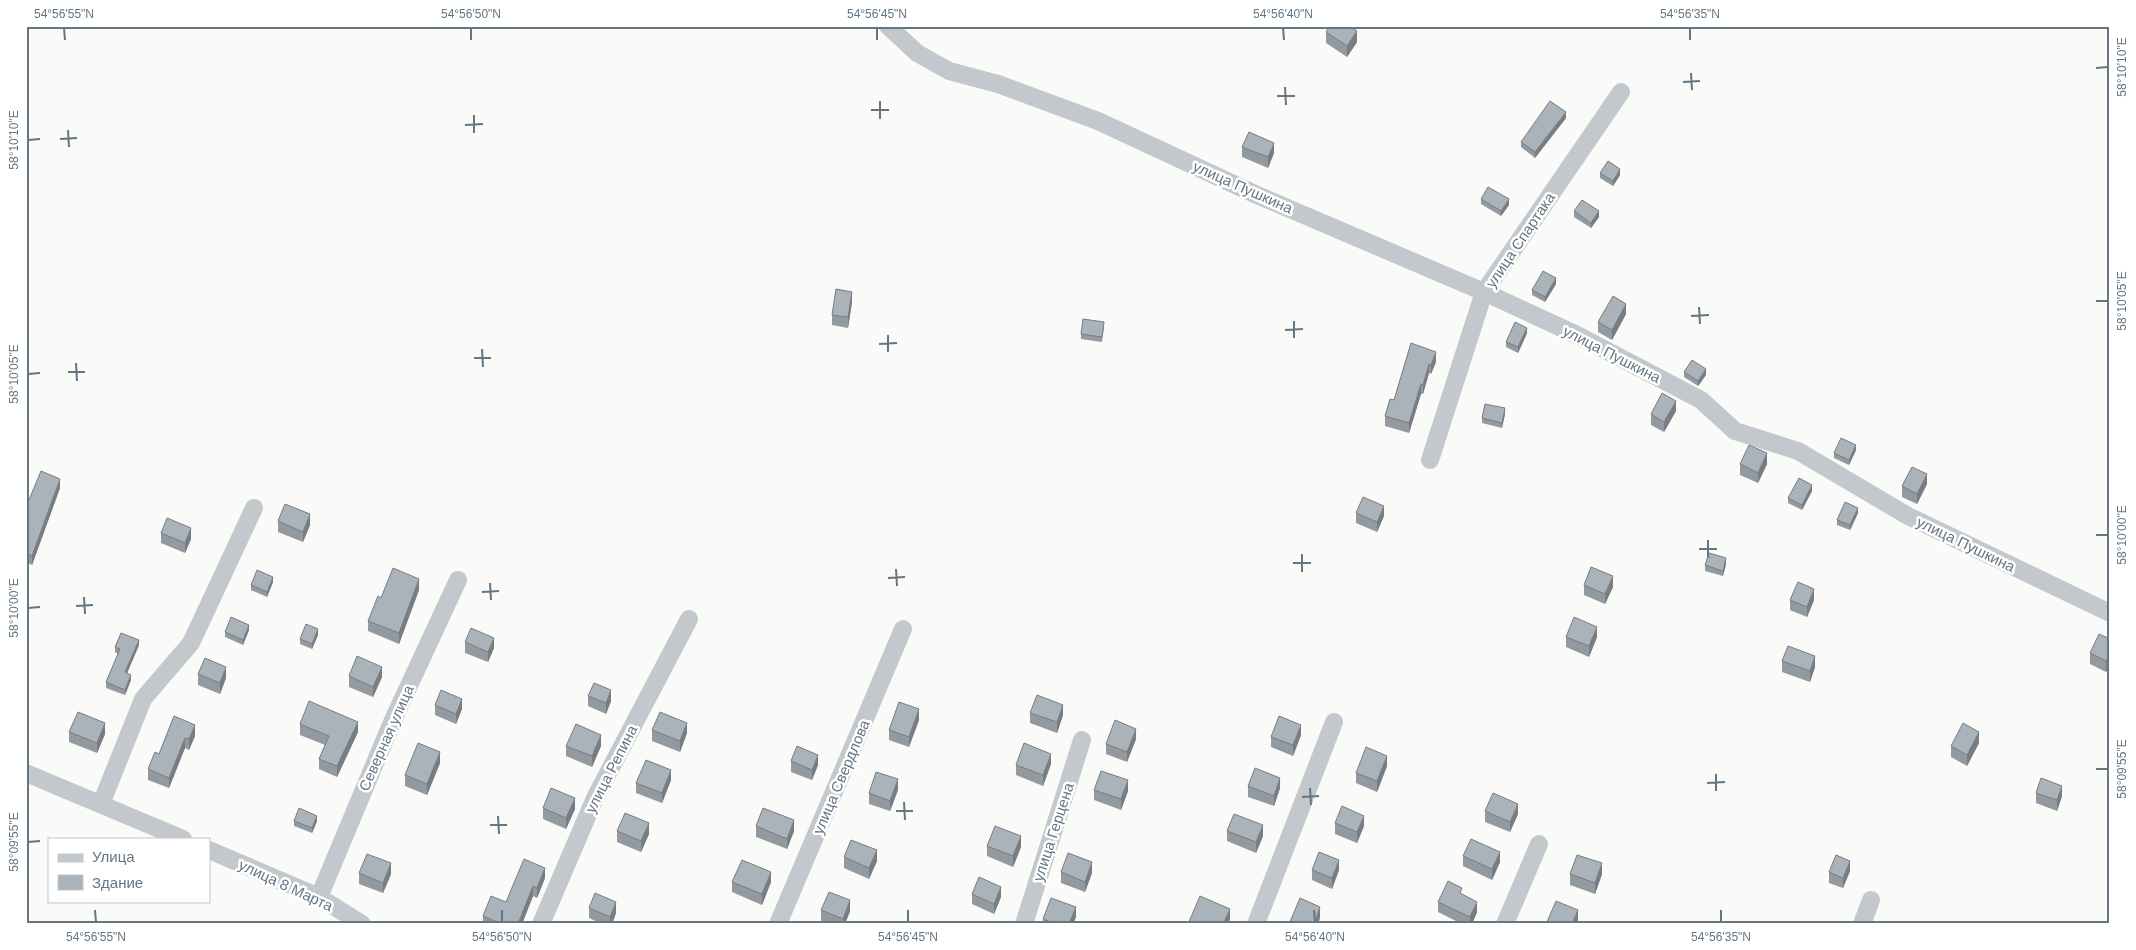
<svg xmlns="http://www.w3.org/2000/svg" width="2136" height="950" font-family="Helvetica,sans-serif">
	<style>
		.lines { fill: none; stroke-linecap: round; stroke-linejoin: round }
		.street { stroke: #c3c8cc; stroke-width: 18 }
		.wall { fill: #929a9f }
		.shaded-wall { fill: #777d82 }
		.building { fill: #aab3b9; stroke: #777d82 }
		.ticks { fill: none; stroke: #657683; stroke-width: 2 }
		.labels { text-anchor: middle; dominant-baseline: central; stroke-width: 5; stroke-linejoin: round; paint-order: stroke }
		.street-label { font-size: 15px; fill: #657683; stroke: #fff }
		.neatline { fill: none; stroke: #657683; stroke-width: 2 }
		.ticks-label { font-size: 12px; text-anchor: middle; fill: #657683 }
	</style>
	<rect width="100%" height="100%" fill="#fafaf8"/>
	<g class="lines">
		<!-- street -->
		<g class="street">
			<polyline points="888,26 917,53 949,71 998,84 1098,121 1257,195 1484,292 1579,336 1701,400 1735,431 1798,451 1908,516 2110,613"/>
			<polyline points="1430,460 1484,292 1621,92"/>
			<polyline points="26,773 183,839"/>
			<polyline points="101,804 143,699 191,643 254,508"/>
			<polyline points="209,850 319,897 362,924"/>
			<polyline points="319,897 393,720 458,580"/>
			<polyline points="541,924 595,798 689,619"/>
			<polyline points="778,924 903,629"/>
			<polyline points="1024,924 1082,740"/>
			<polyline points="1256,924 1334,722"/>
			<polyline points="1505,924 1539,844"/>
			<polyline points="1862,924 1871,900"/>
		</g>
	</g>
	<!-- wall -->
	<g class="wall">
		<polygon points="1326,32 1357,42 1347,57 1326,43"/>
		<polygon points="1566,118 1535,158 1521,147 1521,142"/>
		<polygon points="1242,147 1274,153 1268,168 1242,157"/>
		<polygon points="1600,173 1620,175 1613,186 1600,178"/>
		<polygon points="1481,199 1509,205 1501,216 1481,204"/>
		<polygon points="1574,211 1599,217 1591,228 1574,217"/>
		<polygon points="1556,284 1545,302 1532,295 1532,290"/>
		<polygon points="852,302 848,328 832,325 832,315"/>
		<polygon points="1626,314 1612,340 1598,332 1598,322"/>
		<polygon points="1104,327 1102,342 1081,339 1081,334"/>
		<polygon points="1527,333 1518,353 1506,347 1506,342"/>
		<polygon points="1411,343 1436,362 1431,374 1429,373 1423,394 1421,394 1409,433 1385,426 1385,416 1394,400"/>
		<polygon points="1684,372 1706,375 1698,386 1684,377"/>
		<polygon points="1676,411 1664,432 1651,425 1651,414"/>
		<polygon points="1505,414 1502,428 1482,423 1482,418"/>
		<polygon points="1856,450 1849,465 1834,458 1834,453"/>
		<polygon points="1740,464 1767,464 1758,483 1740,475"/>
		<polygon points="1927,484 1917,504 1902,497 1902,486"/>
		<polygon points="60,488 32,565 26,562 26,507"/>
		<polygon points="1812,491 1802,510 1788,503 1788,498"/>
		<polygon points="1356,513 1384,516 1377,532 1356,523"/>
		<polygon points="1858,513 1850,530 1837,525 1837,520"/>
		<polygon points="278,521 310,525 303,542 278,532"/>
		<polygon points="161,533 191,539 185,553 161,543"/>
		<polygon points="1726,564 1723,576 1705,571 1705,565"/>
		<polygon points="273,582 267,597 251,590 251,585"/>
		<polygon points="1584,585 1613,587 1605,604 1584,595"/>
		<polygon points="419,590 399,644 368,631 368,621 381,598"/>
		<polygon points="1790,600 1814,600 1807,617 1790,610"/>
		<polygon points="249,630 243,645 225,637 225,632"/>
		<polygon points="318,635 312,649 300,644 300,639"/>
		<polygon points="1566,637 1597,637 1589,657 1566,647"/>
		<polygon points="2110,639 2106,672 2090,664 2090,653"/>
		<polygon points="465,642 494,648 488,662 465,653"/>
		<polygon points="139,645 127,673 131,680 125,695 106,688 106,682 118,654 115,652 115,647"/>
		<polygon points="1782,661 1815,667 1810,682 1782,672"/>
		<polygon points="198,674 226,678 220,694 198,685"/>
		<polygon points="349,676 382,677 373,697 349,687"/>
		<polygon points="588,696 611,701 606,714 588,706"/>
		<polygon points="435,705 462,709 456,724 435,715"/>
		<polygon points="1030,713 1063,715 1057,733 1030,723"/>
		<polygon points="174,716 195,736 189,750 185,748 169,788 148,780 148,769 159,754"/>
		<polygon points="919,720 909,747 889,740 889,730"/>
		<polygon points="300,724 358,732 337,777 319,769 319,759 325,745 300,735"/>
		<polygon points="652,730 687,733 680,752 652,741"/>
		<polygon points="69,732 105,734 97,753 69,742"/>
		<polygon points="1301,735 1293,756 1271,747 1271,737"/>
		<polygon points="1136,739 1127,762 1106,754 1106,744"/>
		<polygon points="1979,743 1967,766 1951,757 1951,746"/>
		<polygon points="566,746 601,746 592,767 566,756"/>
		<polygon points="791,761 818,765 812,780 791,772"/>
		<polygon points="440,763 427,795 405,786 405,775"/>
		<polygon points="1051,764 1043,786 1016,775 1016,765"/>
		<polygon points="1387,766 1377,792 1356,783 1356,773"/>
		<polygon points="671,780 662,803 636,793 636,783"/>
		<polygon points="1248,786 1280,788 1274,806 1248,797"/>
		<polygon points="898,790 890,811 869,804 869,793"/>
		<polygon points="1094,790 1128,791 1121,810 1094,800"/>
		<polygon points="2036,793 2062,796 2057,811 2036,803"/>
		<polygon points="543,808 575,809 566,829 543,819"/>
		<polygon points="1485,811 1518,814 1510,832 1485,822"/>
		<polygon points="294,821 317,821 312,833 294,826"/>
		<polygon points="1335,823 1364,826 1357,843 1335,834"/>
		<polygon points="756,826 794,831 787,849 756,837"/>
		<polygon points="617,831 649,834 641,852 617,842"/>
		<polygon points="1227,831 1263,836 1256,853 1227,841"/>
		<polygon points="987,846 1021,847 1013,867 987,856"/>
		<polygon points="1463,856 1500,862 1492,880 1463,866"/>
		<polygon points="844,857 877,861 869,879 844,868"/>
		<polygon points="1312,870 1339,870 1332,889 1312,880"/>
		<polygon points="1850,871 1843,888 1829,883 1829,872"/>
		<polygon points="1061,872 1092,873 1085,892 1061,883"/>
		<polygon points="359,873 391,874 383,893 359,884"/>
		<polygon points="1570,874 1602,874 1595,894 1570,885"/>
		<polygon points="545,878 537,898 533,896 522,924 483,924 483,916"/>
		<polygon points="732,882 771,882 762,905 732,892"/>
		<polygon points="972,894 1001,897 994,914 972,904"/>
		<polygon points="1438,902 1477,912 1472,924 1462,924 1438,912"/>
		<polygon points="589,908 616,913 612,924 602,924 589,918"/>
		<polygon points="821,910 850,911 845,924 829,924 821,921"/>
		<polygon points="1076,917 1073,924 1043,924 1043,919"/>
	</g>
	<!-- shaded-wall -->
	<g class="shaded-wall">
		<polygon points="1357,31 1357,42 1347,57 1347,46"/>
		<polygon points="1566,112 1566,118 1535,158 1535,152"/>
		<polygon points="1274,143 1274,153 1268,168 1268,157"/>
		<polygon points="1620,169 1620,175 1613,186 1613,181"/>
		<polygon points="1509,199 1509,205 1501,216 1501,211"/>
		<polygon points="1599,211 1599,217 1591,228 1591,223"/>
		<polygon points="1556,278 1556,284 1545,302 1545,297"/>
		<polygon points="852,292 852,302 848,328 848,317"/>
		<polygon points="1626,304 1626,314 1612,340 1612,330"/>
		<polygon points="1527,328 1527,333 1518,353 1518,347"/>
		<polygon points="1436,352 1436,362 1431,374 1431,365"/>
		<polygon points="1429,364 1429,373 1423,394 1423,385"/>
		<polygon points="1706,369 1706,375 1698,386 1698,381"/>
		<polygon points="1421,384 1421,394 1409,433 1409,423"/>
		<polygon points="1676,401 1676,411 1664,432 1664,422"/>
		<polygon points="1505,408 1505,414 1502,428 1502,423"/>
		<polygon points="1856,445 1856,450 1849,465 1849,460"/>
		<polygon points="1767,453 1767,464 1758,483 1758,473"/>
		<polygon points="1927,474 1927,484 1917,504 1917,494"/>
		<polygon points="60,479 60,488 32,565 32,556"/>
		<polygon points="1812,485 1812,491 1802,510 1802,505"/>
		<polygon points="1384,506 1384,516 1377,532 1377,522"/>
		<polygon points="1858,508 1858,513 1850,530 1850,525"/>
		<polygon points="310,514 310,525 303,542 303,532"/>
		<polygon points="191,528 191,539 185,553 185,543"/>
		<polygon points="1726,558 1726,564 1723,576 1723,571"/>
		<polygon points="1613,576 1613,587 1605,604 1605,594"/>
		<polygon points="273,577 273,582 267,597 267,592"/>
		<polygon points="419,579 419,590 399,644 399,633"/>
		<polygon points="1814,589 1814,600 1807,617 1807,607"/>
		<polygon points="249,625 249,630 243,645 243,640"/>
		<polygon points="1597,627 1597,637 1589,657 1589,646"/>
		<polygon points="318,629 318,635 312,649 312,644"/>
		<polygon points="494,638 494,648 488,662 488,652"/>
		<polygon points="139,640 139,645 125,678 125,672"/>
		<polygon points="2110,654 2110,665 2106,672 2106,661"/>
		<polygon points="1815,656 1815,667 1810,682 1810,671"/>
		<polygon points="226,667 226,678 220,694 220,683"/>
		<polygon points="382,667 382,677 373,697 373,687"/>
		<polygon points="131,675 131,680 125,695 125,690"/>
		<polygon points="611,690 611,701 606,714 606,703"/>
		<polygon points="462,699 462,709 456,724 456,714"/>
		<polygon points="1063,705 1063,715 1057,733 1057,722"/>
		<polygon points="919,709 919,720 909,747 909,737"/>
		<polygon points="358,722 358,732 337,777 337,766"/>
		<polygon points="105,723 105,734 97,753 97,743"/>
		<polygon points="687,723 687,733 680,752 680,741"/>
		<polygon points="195,725 195,736 189,750 189,739"/>
		<polygon points="1301,725 1301,735 1293,756 1293,745"/>
		<polygon points="1136,729 1136,739 1127,762 1127,752"/>
		<polygon points="1979,732 1979,743 1967,766 1967,755"/>
		<polygon points="601,735 601,746 592,767 592,756"/>
		<polygon points="185,738 185,748 169,788 169,778"/>
		<polygon points="440,752 440,763 427,795 427,784"/>
		<polygon points="1051,754 1051,764 1043,786 1043,775"/>
		<polygon points="818,755 818,765 812,780 812,770"/>
		<polygon points="1387,756 1387,766 1377,792 1377,781"/>
		<polygon points="671,770 671,780 662,803 662,793"/>
		<polygon points="1280,778 1280,788 1274,806 1274,796"/>
		<polygon points="898,779 898,790 890,811 890,801"/>
		<polygon points="1128,780 1128,791 1121,810 1121,799"/>
		<polygon points="2062,786 2062,796 2057,811 2057,800"/>
		<polygon points="575,798 575,809 566,829 566,818"/>
		<polygon points="1518,804 1518,814 1510,832 1510,822"/>
		<polygon points="317,816 317,821 312,833 312,828"/>
		<polygon points="1364,816 1364,826 1357,843 1357,832"/>
		<polygon points="794,820 794,831 787,849 787,839"/>
		<polygon points="649,823 649,834 641,852 641,841"/>
		<polygon points="1263,825 1263,836 1256,853 1256,842"/>
		<polygon points="1021,836 1021,847 1013,867 1013,856"/>
		<polygon points="877,850 877,861 869,879 869,868"/>
		<polygon points="1500,852 1500,862 1492,880 1492,869"/>
		<polygon points="1339,860 1339,870 1332,889 1332,878"/>
		<polygon points="1850,861 1850,871 1843,888 1843,878"/>
		<polygon points="1092,862 1092,873 1085,892 1085,882"/>
		<polygon points="391,863 391,874 383,893 383,883"/>
		<polygon points="1602,863 1602,874 1595,894 1595,883"/>
		<polygon points="545,868 545,878 537,898 537,888"/>
		<polygon points="771,872 771,882 762,905 762,894"/>
		<polygon points="533,886 533,896 522,924 518,924"/>
		<polygon points="1001,887 1001,897 994,914 994,904"/>
		<polygon points="850,900 850,911 845,924 843,924 843,919"/>
		<polygon points="616,902 616,913 612,924 610,924 610,917"/>
		<polygon points="1477,902 1477,912 1472,924 1470,924 1470,917"/>
		<polygon points="1076,907 1076,917 1073,924 1069,924"/>
		<polygon points="1320,907 1320,918 1318,924 1314,924"/>
		<polygon points="1230,909 1230,920 1228,924 1223,924"/>
		<polygon points="1578,910 1578,921 1577,924 1572,924"/>
	</g>
	<!-- building -->
	<g class="building">
		<polygon points="1330,26 1349,26 1357,31 1347,46 1326,32"/>
		<polygon points="1550,101 1566,112 1535,152 1521,142"/>
		<polygon points="1249,132 1274,143 1268,157 1242,147"/>
		<polygon points="1608,161 1620,169 1613,181 1600,173"/>
		<polygon points="1488,187 1509,199 1501,211 1481,199"/>
		<polygon points="1582,200 1599,211 1591,223 1574,211"/>
		<polygon points="1543,271 1556,278 1545,297 1532,290"/>
		<polygon points="836,289 852,292 848,317 832,315"/>
		<polygon points="1613,296 1626,304 1612,330 1598,322"/>
		<polygon points="1083,319 1104,322 1102,337 1081,334"/>
		<polygon points="1515,322 1527,328 1518,347 1506,342"/>
		<polygon points="1411,343 1436,352 1431,365 1429,364 1423,385 1421,384 1409,423 1385,416 1390,399 1394,400"/>
		<polygon points="1692,360 1706,369 1698,381 1684,372"/>
		<polygon points="1662,393 1676,401 1664,422 1651,414"/>
		<polygon points="1485,404 1505,408 1502,423 1482,418"/>
		<polygon points="1841,438 1856,445 1849,460 1834,453"/>
		<polygon points="1749,445 1767,453 1758,473 1740,464"/>
		<polygon points="1912,467 1927,474 1917,494 1902,486"/>
		<polygon points="41,471 60,479 32,556 26,553 26,507"/>
		<polygon points="1799,478 1812,485 1802,505 1788,498"/>
		<polygon points="1363,497 1384,506 1377,522 1356,513"/>
		<polygon points="1845,502 1858,508 1850,525 1837,520"/>
		<polygon points="285,504 310,514 303,532 278,521"/>
		<polygon points="167,518 191,528 185,543 161,533"/>
		<polygon points="1709,553 1726,558 1723,571 1705,565"/>
		<polygon points="1591,567 1613,576 1605,594 1584,585"/>
		<polygon points="393,568 419,579 399,633 368,621 378,596 381,598"/>
		<polygon points="257,570 273,577 267,592 251,585"/>
		<polygon points="1798,582 1814,589 1807,607 1790,600"/>
		<polygon points="231,617 249,625 243,640 225,632"/>
		<polygon points="1574,617 1597,627 1589,646 1566,637"/>
		<polygon points="306,624 318,629 312,644 300,639"/>
		<polygon points="471,628 494,638 488,652 465,642"/>
		<polygon points="121,633 139,640 125,672 131,675 125,690 106,682 120,649 115,647"/>
		<polygon points="2099,634 2110,639 2110,654 2106,661 2090,653"/>
		<polygon points="1788,646 1815,656 1810,671 1782,661"/>
		<polygon points="357,656 382,667 373,687 349,676"/>
		<polygon points="205,658 226,667 220,683 198,674"/>
		<polygon points="594,683 611,690 606,703 588,696"/>
		<polygon points="441,690 462,699 456,714 435,705"/>
		<polygon points="1037,695 1063,705 1057,722 1030,713"/>
		<polygon points="309,701 358,722 337,766 319,759 329,736 300,724"/>
		<polygon points="899,702 919,709 909,737 889,730"/>
		<polygon points="78,712 105,723 97,743 69,732"/>
		<polygon points="660,712 687,723 680,741 652,730"/>
		<polygon points="174,716 195,725 189,739 185,738 169,778 148,769 155,752 159,754"/>
		<polygon points="1279,716 1301,725 1293,745 1271,737"/>
		<polygon points="1115,720 1136,729 1127,752 1106,744"/>
		<polygon points="1963,723 1979,732 1967,755 1951,746"/>
		<polygon points="576,724 601,735 592,756 566,746"/>
		<polygon points="418,743 440,752 427,784 405,775"/>
		<polygon points="1024,743 1051,754 1043,775 1016,765"/>
		<polygon points="797,746 818,755 812,770 791,761"/>
		<polygon points="1366,747 1387,756 1377,781 1356,773"/>
		<polygon points="646,760 671,770 662,793 636,783"/>
		<polygon points="1255,768 1280,778 1274,796 1248,786"/>
		<polygon points="1101,771 1128,780 1121,799 1094,790"/>
		<polygon points="876,772 898,779 890,801 869,793"/>
		<polygon points="2041,778 2062,786 2057,800 2036,793"/>
		<polygon points="551,788 575,798 566,818 543,808"/>
		<polygon points="1493,793 1518,804 1510,822 1485,811"/>
		<polygon points="1342,806 1364,816 1357,832 1335,823"/>
		<polygon points="299,808 317,816 312,828 294,821"/>
		<polygon points="763,808 794,820 787,839 756,826"/>
		<polygon points="625,813 649,823 641,841 617,831"/>
		<polygon points="1234,814 1263,825 1256,842 1227,831"/>
		<polygon points="995,826 1021,836 1013,856 987,846"/>
		<polygon points="1471,839 1500,852 1492,869 1463,856"/>
		<polygon points="851,840 877,850 869,868 844,857"/>
		<polygon points="1319,852 1339,860 1332,878 1312,870"/>
		<polygon points="1068,853 1092,862 1085,882 1061,872"/>
		<polygon points="367,854 391,863 383,883 359,873"/>
		<polygon points="1577,855 1602,863 1595,883 1570,874"/>
		<polygon points="1836,855 1850,861 1843,878 1829,872"/>
		<polygon points="524,859 545,868 537,888 533,886 518,924 502,924 483,916 491,896 506,902"/>
		<polygon points="742,860 771,872 762,894 732,882"/>
		<polygon points="979,877 1001,887 994,904 972,894"/>
		<polygon points="1448,881 1462,888 1460,893 1477,902 1470,917 1438,902"/>
		<polygon points="829,892 850,900 843,919 821,910"/>
		<polygon points="595,893 616,902 610,917 589,908"/>
		<polygon points="1200,896 1230,909 1223,924 1188,924"/>
		<polygon points="1051,898 1076,907 1069,924 1056,924 1043,919"/>
		<polygon points="1300,898 1320,907 1314,924 1289,924"/>
		<polygon points="1556,901 1578,910 1572,924 1550,924 1547,922"/>
	</g>
	<!-- ticks -->
	<path class="ticks" d="M 64,28 L 65,40M 471,28 L 471,40M 877,28 L 877,40M 1283,28 L 1284,40M 1690,28 L 1690,40M 2096,68 L 2108,67M 1691,73 L 1692,90M 1683,82 L 1700,81M 1285,87 L 1286,105M 1277,96 L 1295,96M 880,101 L 880,119M 871,110 L 889,110M 474,115 L 474,133M 465,125 L 483,124M 68,130 L 69,147M 60,139 L 77,138M 28,140 L 40,139M 2096,301 L 2108,301M 1699,307 L 1700,324M 1691,316 L 1709,315M 1294,321 L 1294,338M 1285,330 L 1303,329M 888,335 L 888,352M 879,344 L 897,343M 482,349 L 483,367M 474,358 L 491,358M 76,363 L 77,381M 68,372 L 85,372M 28,374 L 40,373M 2096,535 L 2108,535M 1708,540 L 1708,558M 1699,549 L 1717,549M 1302,554 L 1302,572M 1293,563 L 1311,563M 896,569 L 897,586M 888,578 L 905,577M 490,583 L 491,600M 482,592 L 499,591M 84,597 L 85,614M 76,606 L 93,605M 28,608 L 40,607M 2096,769 L 2108,769M 1716,774 L 1716,791M 1707,783 L 1725,782M 1310,788 L 1311,805M 1302,797 L 1319,796M 904,802 L 905,820M 896,811 L 913,811M 498,816 L 499,834M 490,825 L 507,825M 28,842 L 40,841M 95,910 L 96,922M 502,910 L 502,922M 908,910 L 908,922M 1314,910 L 1315,922M 1721,910 L 1721,922"/>
	<g class="labels">
		<!-- street labels -->
		<g class="street-label">
			<text transform="translate(1243 187) rotate(24)">улица Пушкина</text>
			<text transform="translate(1520 240) rotate(-56)">улица Спартака</text>
			<text transform="translate(1612 354) rotate(27)">улица Пушкина</text>
			<text transform="translate(1966 544) rotate(26)">улица Пушкина</text>
			<text transform="translate(386 738) rotate(-66)">Северная улица</text>
			<text transform="translate(611 769) rotate(-63)">улица Репина</text>
			<text transform="translate(841 777) rotate(-67)">улица Свердлова</text>
			<text transform="translate(1053 832) rotate(-72)">улица Герцена</text>
			<text transform="translate(286 885) rotate(25)">улица 8 Марта</text>
		</g>
	</g>
	<!-- border -->
	<rect width="2136" height="950" fill="none" stroke="#ffffff" stroke-width="55"/>
	<!-- legend -->
	<rect x="48" y="838" width="162" height="65" fill="#ffffff" stroke="#c1c8cd"/>
	<rect x="58" y="854" width="25" height="8" fill="#c3c8cc" stroke="#c1c8cd"/>
	<text x="92" y="862" font-size="15" fill="#657683">Улица</text>
	<rect x="58" y="875" width="25" height="15" fill="#aab3b9" stroke="#c1c8cd"/>
	<text x="92" y="888" font-size="15" fill="#657683">Здание</text>
	<rect x="28" y="28" width="2080" height="894" class="neatline"/>
	<g class="ticks-label">
		<text x="64" y="18">54°56'55"N</text>
		<text x="471" y="18">54°56'50"N</text>
		<text x="877" y="18">54°56'45"N</text>
		<text x="1283" y="18">54°56'40"N</text>
		<text x="1690" y="18">54°56'35"N</text>
		<text transform="translate(2122 67) rotate(-90)" y="4">58°10'10"E</text>
		<text transform="translate(14 140) rotate(-90)" y="4">58°10'10"E</text>
		<text transform="translate(2122 301) rotate(-90)" y="4">58°10'05"E</text>
		<text transform="translate(14 374) rotate(-90)" y="4">58°10'05"E</text>
		<text transform="translate(2122 535) rotate(-90)" y="4">58°10'00"E</text>
		<text transform="translate(14 608) rotate(-90)" y="4">58°10'00"E</text>
		<text transform="translate(2122 769) rotate(-90)" y="4">58°09'55"E</text>
		<text transform="translate(14 842) rotate(-90)" y="4">58°09'55"E</text>
		<text x="96" y="941">54°56'55"N</text>
		<text x="502" y="941">54°56'50"N</text>
		<text x="908" y="941">54°56'45"N</text>
		<text x="1315" y="941">54°56'40"N</text>
		<text x="1721" y="941">54°56'35"N</text>
	</g>
</svg>
